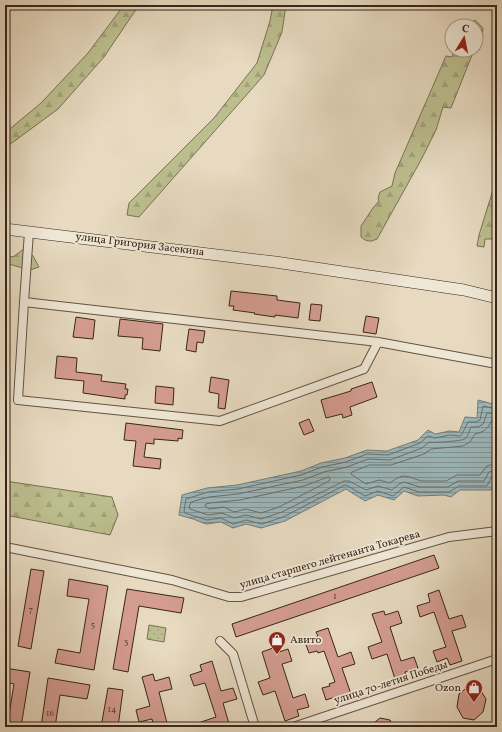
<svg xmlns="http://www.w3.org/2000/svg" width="502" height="732" font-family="Vollkorn,serif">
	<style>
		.grass { fill: url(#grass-dots); stroke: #7a7154 }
		.forest { fill: url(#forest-firs); stroke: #7a7154 }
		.water { fill: url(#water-rules); stroke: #747d7c }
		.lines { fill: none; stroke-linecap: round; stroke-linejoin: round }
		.shore { stroke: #6a6e6c; stroke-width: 1 }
		.building { fill: #d59d91; stroke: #39241b }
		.street-casing { stroke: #645244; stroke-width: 10 }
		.secondary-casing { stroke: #39241b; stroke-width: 12 }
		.street { stroke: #efe7d6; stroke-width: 8 }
		.secondary { stroke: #efe7d6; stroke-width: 11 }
		.labels { text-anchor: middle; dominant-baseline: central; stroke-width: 3.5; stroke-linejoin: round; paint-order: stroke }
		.number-label { font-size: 9px; fill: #604238 }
		.street-label { font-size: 11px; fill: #39241b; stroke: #efe7d6 }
		.poi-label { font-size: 11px; fill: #39241b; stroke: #efe7d6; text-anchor: start }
	</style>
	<defs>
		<pattern id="grass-dots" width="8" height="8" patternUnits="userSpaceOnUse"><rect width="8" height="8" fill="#bcbe8e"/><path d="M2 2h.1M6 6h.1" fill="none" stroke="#a2a37a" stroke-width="1.8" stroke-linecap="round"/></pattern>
		<pattern id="forest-firs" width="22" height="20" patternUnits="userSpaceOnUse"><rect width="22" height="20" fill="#bcbe8e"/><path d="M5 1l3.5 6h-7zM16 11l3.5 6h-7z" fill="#a2a37a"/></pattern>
		<pattern id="water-rules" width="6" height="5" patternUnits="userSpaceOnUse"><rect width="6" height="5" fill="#9cb8bd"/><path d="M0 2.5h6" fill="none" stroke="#809599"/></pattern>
	</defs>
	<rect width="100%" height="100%" fill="#e7dac0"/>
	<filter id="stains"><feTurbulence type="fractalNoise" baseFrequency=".005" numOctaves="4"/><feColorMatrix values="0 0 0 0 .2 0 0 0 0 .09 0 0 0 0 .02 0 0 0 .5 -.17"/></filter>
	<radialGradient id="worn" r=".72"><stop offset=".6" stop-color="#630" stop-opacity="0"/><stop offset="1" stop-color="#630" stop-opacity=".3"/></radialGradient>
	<!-- grass -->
	<polygon class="grass" points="149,625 166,628 164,642 147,639"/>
	<!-- forest -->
	<g class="forest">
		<polygon points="124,5 139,5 104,57 58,109 5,148 5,133 41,103 88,53"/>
		<polygon points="273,5 286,5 282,32 264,75 139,217 127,215 129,203 214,118 257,63 270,21"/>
		<path d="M 475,20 L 483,28 L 481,46 L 472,55 L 451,108 L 443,107 L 436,130 L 421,160 L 377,239 C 370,242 367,242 361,237 L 361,226 L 373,208 L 379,201 L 378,198 L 380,192 L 392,186 L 395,173 L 446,56 L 452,57 L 454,50 L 476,50 L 476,26 L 466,26 Z"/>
		<polygon points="497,177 497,241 495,239 485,239 484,247 477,246 479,235"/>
		<polygon points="25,248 33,256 39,267 30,270 5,263 5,255 13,257"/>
		<polygon points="5,481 112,497 118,515 110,535 5,515"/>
	</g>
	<!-- water -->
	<polygon class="water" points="478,400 497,405 497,473 491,490 460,490 451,497 444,495 418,496 404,491 394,500 378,495 365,501 346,489 285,521 261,528 246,524 233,528 221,522 206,524 193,519 179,515 182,495 207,488 237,485 301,471 321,463 345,458 367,450 387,451 418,440 428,430 435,434 450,431 459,432 465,417 477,418"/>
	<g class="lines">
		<!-- shore -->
		<g class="shore">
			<polyline points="497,409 483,406 480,420 476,422 468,422 462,434 460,436 450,435 435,438 428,436 420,443 388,455 367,454 346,462 322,467 301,475 238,489 208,492 186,499 184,511 185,513 207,520 221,518 233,524 246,520 262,524 283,517 345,485 348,486 365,496 378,491 393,496 404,487 419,492 449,492 459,486 487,486 492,476 497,474"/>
			<path d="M 497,414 L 487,413 L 483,424 L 478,427 L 471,427 C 469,431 468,436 465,439 C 462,441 433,443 429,442 L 422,448 L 390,460 L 368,459 L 347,467 L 324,472 L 303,480 L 238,494 L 209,497 L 191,502 L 189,507 L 190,509 L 208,515 L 222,513 L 234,518 L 246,515 L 261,519 L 282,512 L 344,481 L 349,481 L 366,490 L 378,486 L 392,490 L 399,484 L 404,482 L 420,487 L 448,487 L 458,481 L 484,481 L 489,472 L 497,469"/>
			<path d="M 497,420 L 492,420 C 488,429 484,432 475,434 L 470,442 L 463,446 L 431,449 L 424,454 L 391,465 L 369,465 L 352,472 L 351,474 L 366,484 L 379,480 L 390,483 L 397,478 L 403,476 L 410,477 L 421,481 L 446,481 L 457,475 L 480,475 L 487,466 L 497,463"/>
			<polygon points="329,477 330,479 329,481 279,507 261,513 246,509 234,512 224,507 209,509 205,506 206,504 210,503 240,500 304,486"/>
		</g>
	</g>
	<!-- building -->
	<g class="building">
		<polygon points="231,291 277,296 277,300 300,303 298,318 275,315 275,317 254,314 255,313 233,310 234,306 229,306"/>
		<polygon points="311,304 322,305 320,321 309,320"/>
		<polygon points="366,316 379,318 376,334 363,332"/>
		<polygon points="76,317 95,320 93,339 73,337"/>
		<polygon points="120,319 163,324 160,351 142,349 143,338 118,336"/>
		<polygon points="189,329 205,331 203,343 197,342 196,352 186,350"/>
		<polygon points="57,356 77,358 76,372 102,375 101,381 126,384 125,389 128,389 127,395 125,395 125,399 83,393 84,381 55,378"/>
		<polygon points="211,377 229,380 225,409 218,408 219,394 209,392"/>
		<polygon points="372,382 377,397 350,407 352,415 343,418 342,414 326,418 321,400 351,391 351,389"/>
		<polygon points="156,386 174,388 173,405 155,403"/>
		<polygon points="309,419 314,431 304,435 299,423"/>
		<polygon points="126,423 183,430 182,439 178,438 178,441 154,439 154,444 146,443 144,457 161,459 160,469 133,466 136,441 124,440"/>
		<polygon points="434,555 439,568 236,637 232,624"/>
		<polygon points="31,569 44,571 31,649 18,646"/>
		<polygon points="69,579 108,586 94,670 55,663 58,649 80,653 89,599 67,596"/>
		<polygon points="127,589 184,598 181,613 139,606 128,672 113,669"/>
		<polygon points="439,590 449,619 462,615 466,627 452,631 462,661 450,665 447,658 437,662 433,651 446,647 434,612 420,617 417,606 430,602 428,594"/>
		<polygon points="384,611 385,615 398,611 402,623 390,627 401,661 414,657 418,668 405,672 407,678 396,682 387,654 372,659 368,647 382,642 372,614"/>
		<polygon points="328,628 338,657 351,652 355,664 342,668 352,697 341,700 340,697 335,699 335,697 326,700 322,688 330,686 329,684 335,682 324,651 318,653 317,651 309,653 305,642 314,639 313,638 318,636 316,632"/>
		<polygon points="273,648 274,651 278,649 279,652 288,649 292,661 282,664 293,698 305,694 309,707 297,710 299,716 285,721 275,691 263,695 258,682 270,678 262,652"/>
		<polygon points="212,661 221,691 233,688 237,699 223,703 230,727 203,727 201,722 216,717 205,683 194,686 190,675 202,671 200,665"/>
		<polygon points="5,668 30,672 21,727 7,727 14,684 5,682"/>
		<polygon points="153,674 155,681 169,677 172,689 159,692 168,727 154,727 152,719 139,722 136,710 150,706 142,677"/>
		<polygon points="48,678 90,685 87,699 60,695 55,727 41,727"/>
		<polygon points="469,686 479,688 486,699 483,712 474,720 463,718 457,707 459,694"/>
		<polygon points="108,688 123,690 118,727 101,727"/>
		<polygon points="380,718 390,720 394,727 369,727"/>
	</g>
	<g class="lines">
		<defs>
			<g id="street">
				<polyline points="24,302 29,232"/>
				<polyline points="378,342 364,369 220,421 18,400 24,302 378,342 497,364"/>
				<polyline points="5,547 172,580 229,597 241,597 449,537 497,531"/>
				<polyline points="220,641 233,654 255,727"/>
				<polyline points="293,727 497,659"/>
			</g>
			<polyline id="secondary" points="5,229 275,262 464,290 497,298"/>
		</defs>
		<!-- street casing -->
		<use href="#street" class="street-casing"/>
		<!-- secondary casing -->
		<use href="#secondary" class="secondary-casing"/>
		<!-- street -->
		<use href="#street" class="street"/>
		<!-- secondary -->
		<use href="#secondary" class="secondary"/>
	</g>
	<!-- icons -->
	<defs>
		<symbol id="shop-pin" viewBox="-11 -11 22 30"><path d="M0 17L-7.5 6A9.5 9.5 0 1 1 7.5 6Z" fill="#8f2418" stroke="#efe7d6"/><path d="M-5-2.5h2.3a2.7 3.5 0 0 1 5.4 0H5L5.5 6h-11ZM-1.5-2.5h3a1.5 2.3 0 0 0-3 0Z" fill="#fff"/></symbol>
	</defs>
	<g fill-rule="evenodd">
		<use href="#shop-pin" x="267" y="630" width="20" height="27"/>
		<use href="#shop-pin" x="464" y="678" width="20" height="27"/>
	</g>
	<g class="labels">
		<!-- number labels -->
		<g class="number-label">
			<text x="335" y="596">1</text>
			<text x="31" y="609">7</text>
			<text x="93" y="624">5</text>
			<text x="126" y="641">3</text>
			<text x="112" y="709">14</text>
			<text x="50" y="713">16</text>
		</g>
		<!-- street labels -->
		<g class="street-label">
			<text transform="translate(140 245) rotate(7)">улица Григория Засекина</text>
			<text transform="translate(330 560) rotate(-16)">улица старшего лейтенанта Токарева</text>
			<text transform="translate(391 683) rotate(-18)">улица 70-летия Победы</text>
		</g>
		<!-- poi labels -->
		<g class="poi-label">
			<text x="290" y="640">Авито</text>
			<text x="461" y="688" text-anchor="end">Ozon</text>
		</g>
	</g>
	<!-- margin -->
	<rect width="502" height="732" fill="none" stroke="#e7dac0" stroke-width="20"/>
	<rect x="6" y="6" width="490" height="720" fill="none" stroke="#39241b" stroke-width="2"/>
	<rect x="10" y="10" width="482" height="712" fill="none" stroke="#39241b"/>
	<!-- north arrow -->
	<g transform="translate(464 38) rotate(10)"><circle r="19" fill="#efe7d6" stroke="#a6998b"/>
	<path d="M0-3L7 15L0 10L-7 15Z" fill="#8f2418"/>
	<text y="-6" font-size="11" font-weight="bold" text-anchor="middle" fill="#39241b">С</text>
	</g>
	<rect width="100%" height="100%" filter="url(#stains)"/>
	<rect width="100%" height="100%" fill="url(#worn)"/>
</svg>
